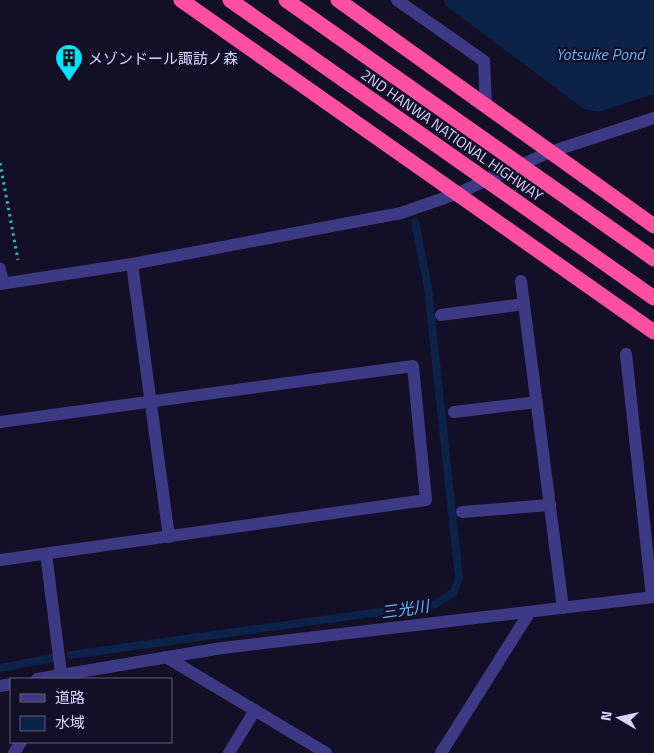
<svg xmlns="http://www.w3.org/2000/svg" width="654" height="753" font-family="'Titillium Web','Noto Sans JP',sans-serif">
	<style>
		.water { fill: #0c2248 }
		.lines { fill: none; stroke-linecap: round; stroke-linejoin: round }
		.stream { stroke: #0c2248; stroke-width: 8 }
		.path { stroke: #2fb8b0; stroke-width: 3; stroke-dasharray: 2.5 4; stroke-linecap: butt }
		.lane { stroke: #3d3a85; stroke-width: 11 }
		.street { stroke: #3d3a85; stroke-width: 12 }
		.highway { stroke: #ff4fa3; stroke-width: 15 }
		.highway-bridge { stroke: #ff4fa3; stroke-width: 15 }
		.labels { text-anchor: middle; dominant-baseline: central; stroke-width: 4.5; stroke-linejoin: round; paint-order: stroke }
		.poi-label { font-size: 15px; fill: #d9d4ff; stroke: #130f26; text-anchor: start }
		.street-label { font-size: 15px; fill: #d9d4ff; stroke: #130f26 }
		.water-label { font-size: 16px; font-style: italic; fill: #62b6ff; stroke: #130f26 }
	</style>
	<rect width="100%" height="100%" fill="#130f26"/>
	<!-- water -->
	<polygon class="water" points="444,0 654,0 654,94 599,112 584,109 445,5"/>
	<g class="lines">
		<!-- stream -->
		<g class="stream">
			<polyline points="71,655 436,604 454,592 459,578 428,288 415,222"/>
			<polyline points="0,668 52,658"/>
		</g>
		<!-- path -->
		<polyline class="path" points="0,163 18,260"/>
		<!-- lane -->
		<polyline class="lane" points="0,268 4,283"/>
		<!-- street -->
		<g class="street">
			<polyline points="397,0 484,61 486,106"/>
			<polyline points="132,264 169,537"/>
			<polyline points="521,281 563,608"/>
			<polyline points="0,284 132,264 401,213 456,194 550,152 654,118"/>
			<polyline points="441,315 524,304"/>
			<polyline points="626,354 652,597"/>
			<polyline points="454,412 537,402"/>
			<polyline points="0,422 413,366 426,500 0,560"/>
			<polyline points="462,512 550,505"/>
			<polyline points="46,554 60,665 61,675 58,679"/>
			<polyline points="166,657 326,753"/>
			<polyline points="37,679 222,648 654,597"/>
			<polyline points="0,686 11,684"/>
			<polyline points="14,753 21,742"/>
			<polyline points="229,753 255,710"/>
			<polyline points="441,753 529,613"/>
		</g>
		<!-- highway -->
		<g class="highway">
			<polyline points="181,0 654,332"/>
			<polyline points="338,0 654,226"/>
		</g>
		<!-- highway-bridge -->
		<g class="highway-bridge">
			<polyline points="230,0 654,298"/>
			<polyline points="286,0 654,259"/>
		</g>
	</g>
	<!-- icons -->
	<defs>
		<symbol id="building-pin" viewBox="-11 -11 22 30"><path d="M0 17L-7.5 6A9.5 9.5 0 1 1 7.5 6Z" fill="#00e5ff" stroke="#130f26"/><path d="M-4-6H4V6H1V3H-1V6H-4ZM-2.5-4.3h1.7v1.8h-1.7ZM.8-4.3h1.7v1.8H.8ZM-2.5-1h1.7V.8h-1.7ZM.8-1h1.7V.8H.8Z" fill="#111"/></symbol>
	</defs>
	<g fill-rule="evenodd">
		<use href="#building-pin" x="53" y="42" width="32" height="43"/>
	</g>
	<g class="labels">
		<!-- poi labels -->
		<g class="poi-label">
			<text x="88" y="58">メゾンドール諏訪ノ森</text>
		</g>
		<!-- street labels -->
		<g class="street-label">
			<text transform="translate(452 135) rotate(35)">2ND HANWA NATIONAL HIGHWAY</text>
		</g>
		<!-- water labels -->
		<g class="water-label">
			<text x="600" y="54">Yotsuike Pond</text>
			<text transform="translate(405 609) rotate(-8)">三光川</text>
		</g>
	</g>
	<!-- legend -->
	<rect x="10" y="678" width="162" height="65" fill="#130f26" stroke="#625e7d"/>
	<rect x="20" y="694" width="25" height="8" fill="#3d3a85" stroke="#625e7d"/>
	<text x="55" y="703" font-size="15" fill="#d9d4ff">道路</text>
	<rect x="20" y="716" width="25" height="15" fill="#0c2248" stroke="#625e7d"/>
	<text x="55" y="728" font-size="15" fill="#d9d4ff">水域</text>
	<!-- north arrow -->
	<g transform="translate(619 718) rotate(279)" stroke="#130f26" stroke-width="4" paint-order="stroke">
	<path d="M0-4L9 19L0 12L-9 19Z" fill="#d9d4ff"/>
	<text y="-8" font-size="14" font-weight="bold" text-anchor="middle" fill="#d9d4ff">N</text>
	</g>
</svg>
